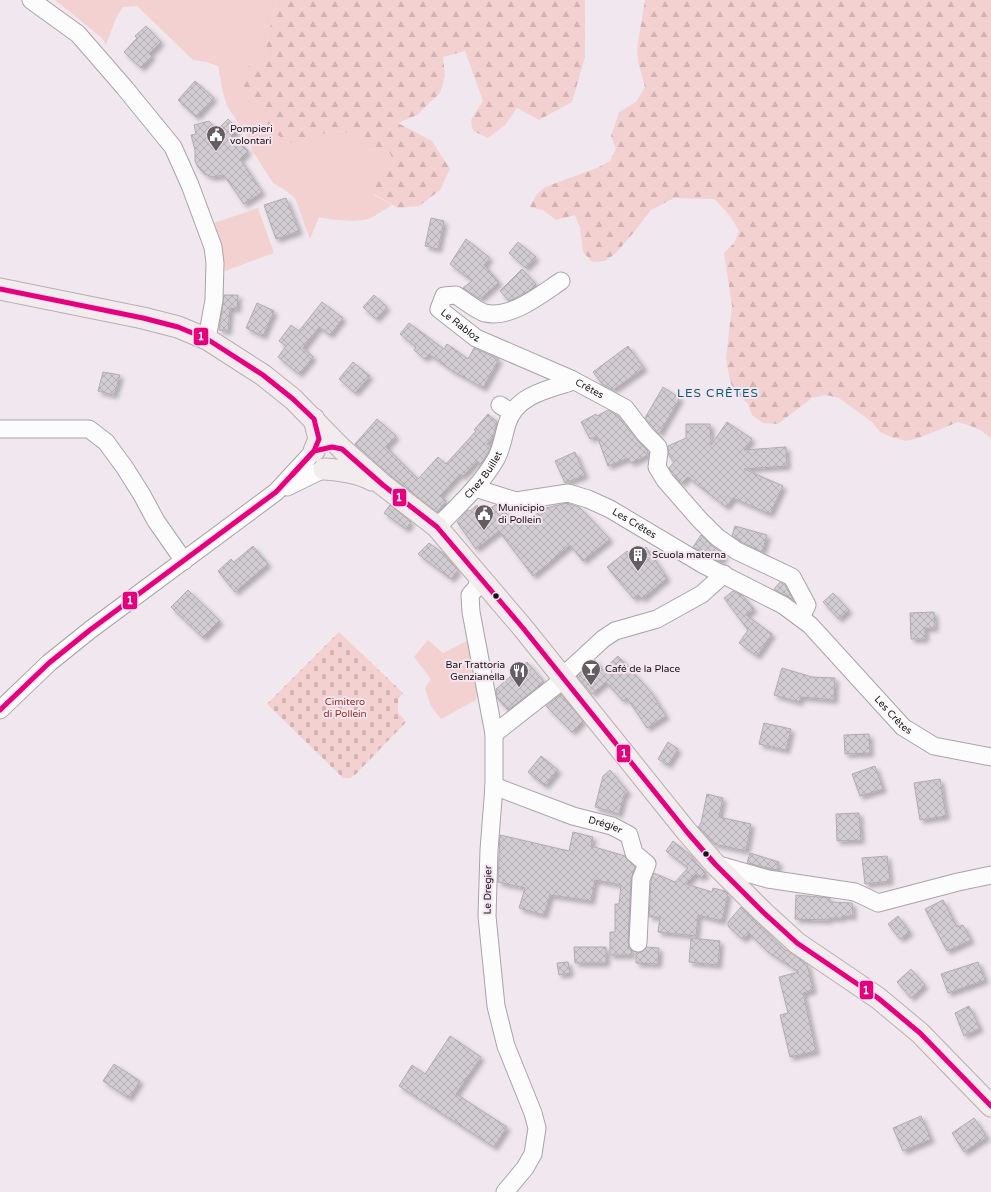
<svg xmlns="http://www.w3.org/2000/svg" width="991" height="1192" font-family="'Varela Round',sans-serif">
	<style>
		.green { fill: #f3d1d0 }
		.forest { fill: url(#forest-firs) }
		.cemetery { fill: url(#cemetery-stones) }
		.building { fill: url(#building-cross-hatch); stroke: #b1acb0; filter: url(#shadow) }
		.lines { fill: none; stroke-linecap: round; stroke-linejoin: round }
		.minor-casing { stroke: #a9a3a7; stroke-width: 19 }
		.major-casing { stroke: #bbadb2; stroke-width: 23 }
		.minor { stroke: #fdfcfc; stroke-width: 17 }
		.major { stroke: #f3ecef; stroke-width: 21 }
		.bus-1-casing { stroke: #f4e5ef; stroke-width: 8 }
		.bus-1 { stroke: #e5007d; stroke-width: 5 }
		.bus-dot { fill: #191417; stroke: #f4e5ef; stroke-width: 1.5 }
		.labels { text-anchor: middle; dominant-baseline: central; stroke-width: 4; stroke-linejoin: round; paint-order: stroke }
		.poi-label { font-size: 10px; fill: #191417; stroke: #f4e5ef; text-anchor: start }
		.street-label { font-size: 10px; fill: #191417; stroke: #f4e5ef }
		.park-label { font-size: 10px; fill: #942b26; stroke: #f4e5ef }
		.quarter-label { font-size: 12px; letter-spacing: 1px; fill: #005f71; stroke: #f4e5ef }
		.line-badge { stroke: #f4e5ef; stroke-width: 1.5 }
		.badge-label { font-size: 11px; text-anchor: middle; font-weight: bold; fill: #fff }
	</style>
	<defs>
		<pattern id="forest-firs" width="22" height="20" patternUnits="userSpaceOnUse"><rect width="22" height="20" fill="#f3d1d0"/><path d="M5 1l3.5 6h-7zM16 11l3.5 6h-7z" fill="#d0b3b2"/></pattern>
		<pattern id="cemetery-stones" width="16" height="16" patternUnits="userSpaceOnUse"><rect width="16" height="16" fill="#f3d1d0"/><path d="M2 7V4a2 2 0 0 1 4 0v3zM10 15v-3a2 2 0 0 1 4 0v3z" fill="#d0b3b2"/></pattern>
		<pattern id="building-cross-hatch" width="8" height="8" patternUnits="userSpaceOnUse"><rect width="8" height="8" fill="#d1ccd1"/><path d="M0 0l8 8M0 8l8-8" fill="none" stroke="#b3aeb3"/></pattern>
		<filter id="shadow"><feDropShadow dx="3.5" dy="3.5" stdDeviation="2" flood-color="#0004"/></filter>
	</defs>
	<rect width="100%" height="100%" fill="#f0e8ee"/>
	<!-- green -->
	<g class="green">
		<path d="M 55,0 L 278,0 L 272,18 L 265,54 L 249,66 L 292,142 L 304,142 L 318,134 L 334,131 L 345,132 L 352,135 L 364,147 L 375,150 L 385,149 L 390,153 L 393,161 L 388,167 L 380,171 L 374,195 L 392,205 C 385,209 378,215 370,218 C 360,223 331,220 319,217 L 310,239 L 295,198 L 285,190 L 273,183 L 252,150 L 248,138 L 227,106 L 223,93 L 218,66 L 206,62 L 193,60 L 137,6 L 123,7 L 116,18 L 106,45 L 102,38 Z"/>
		<polygon points="258,208 274,253 225,271 221,242 214,223"/>
		<polygon points="428,640 443,653 469,640 478,685 476,700 441,719 431,706 425,688 431,679 414,657"/>
	</g>
	<!-- forest -->
	<g class="forest">
		<path d="M 278,0 L 585,0 L 585,57 L 572,102 L 539,120 L 517,108 L 505,125 L 488,138 L 473,131 L 471,120 L 483,101 L 465,51 L 443,57 L 445,76 L 440,93 L 417,115 L 398,123 L 432,141 L 450,169 L 440,190 L 419,206 L 398,208 L 374,194 L 372,182 L 380,171 L 388,167 L 393,161 L 390,153 L 386,150 C 378,150 371,150 364,147 C 357,143 354,135 345,132 C 331,129 319,135 306,141 C 278,154 254,103 242,84 L 249,66 L 265,54 L 272,18 Z"/>
		<path d="M 645,0 L 991,0 L 991,439 L 984,432 L 971,426 L 958,422 L 919,438 L 906,441 L 894,438 L 880,432 L 872,422 L 839,398 L 826,395 L 812,398 L 778,424 L 763,423 L 752,415 L 748,404 L 738,394 L 731,384 L 728,371 L 726,358 L 732,306 L 724,253 L 734,243 L 739,231 C 732,218 725,209 714,199 L 674,198 L 651,210 L 634,232 L 616,253 L 605,261 L 592,262 L 583,252 L 580,227 L 575,215 L 556,220 L 543,210 L 530,207 L 536,195 L 545,187 L 597,168 L 610,161 L 616,149 L 611,136 L 619,112 L 636,102 L 645,87 L 638,62 L 637,48 Z"/>
	</g>
	<!-- cemetery -->
	<polygon class="cemetery" points="339,632 403,693 398,699 398,712 406,722 356,774 350,778 343,778 267,704"/>
	<!-- building -->
	<g class="building">
		<polygon points="146,26 161,42 149,54 152,56 141,68 124,52 137,38 135,36"/>
		<polygon points="195,81 214,98 196,117 178,100"/>
		<polygon points="228,119 238,129 232,135 248,151 240,159 262,192 244,204 224,175 212,177 205,174 198,167 195,161 195,150 191,135 196,134 194,125 209,121 217,130"/>
		<polygon points="286,198 299,231 276,239 264,205"/>
		<polygon points="431,218 444,221 438,249 425,246"/>
		<polygon points="466,239 490,258 484,265 499,282 480,299 463,288 472,281 450,264"/>
		<polygon points="518,242 536,257 526,268 509,253"/>
		<polygon points="522,269 536,284 529,291 509,301 500,291"/>
		<polygon points="224,295 238,295 237,309 230,308 228,331 219,330"/>
		<polygon points="374,295 387,307 376,319 363,307"/>
		<polygon points="322,302 343,318 330,335 319,327 303,348 313,357 299,374 278,357 286,346 279,341 291,325 299,331"/>
		<polygon points="257,303 274,311 263,336 246,328"/>
		<polygon points="409,323 444,349 447,344 468,359 474,348 499,359 483,388 451,370 429,354 425,359 414,350 416,347 400,334"/>
		<polygon points="628,346 644,368 613,390 602,384 593,372"/>
		<polygon points="353,362 370,376 355,393 339,379"/>
		<polygon points="103,372 120,375 114,395 98,391"/>
		<polygon points="663,387 680,398 659,434 645,418"/>
		<polygon points="608,410 618,416 637,440 648,451 646,456 631,463 628,458 608,466 597,436 590,439 581,422 596,414 597,416"/>
		<polygon points="488,414 497,422 493,437 487,444 491,447 487,454 481,464 477,461 463,476 460,474 440,496 446,501 437,512 391,476 355,444 377,419 396,436 386,447 418,479 438,457 446,464 476,431 474,430"/>
		<polygon points="727,422 752,439 744,450 786,447 787,466 744,469 783,486 770,514 733,498 726,507 688,477 681,484 669,468 674,462 669,456 668,446 686,438 686,424 710,424 711,445"/>
		<polygon points="575,452 585,475 565,483 555,461"/>
		<polygon points="567,503 579,507 610,539 583,561 570,545 533,576 499,531 476,549 457,522 468,510 470,511 477,505 483,513 495,505 501,507 516,525 530,521 541,509"/>
		<polygon points="390,505 411,522 406,529 384,513"/>
		<polygon points="735,526 767,535 762,552 742,542 732,536"/>
		<polygon points="701,535 711,545 725,555 720,562 693,547"/>
		<polygon points="429,543 444,554 458,570 451,579 418,554"/>
		<polygon points="253,546 268,564 235,592 218,571 231,559 234,562"/>
		<polygon points="646,547 667,578 642,599 639,595 634,599 607,567 627,551 632,557"/>
		<polygon points="780,582 785,585 793,600 774,589"/>
		<polygon points="188,590 220,621 203,638 171,607"/>
		<polygon points="733,591 743,596 754,609 746,615 772,634 757,656 739,643 748,630 724,598"/>
		<polygon points="833,593 849,610 839,619 823,602"/>
		<polygon points="934,612 935,628 925,628 925,639 911,639 910,613"/>
		<polygon points="618,656 651,692 666,716 647,728 627,698 623,701 606,682 592,694 577,676 595,660 603,670"/>
		<polygon points="527,662 544,682 508,710 497,698 496,689"/>
		<polygon points="782,668 812,677 835,678 834,700 801,697 799,702 774,695"/>
		<polygon points="561,694 583,721 572,732 546,706"/>
		<polygon points="764,723 791,729 786,750 759,744"/>
		<polygon points="869,734 870,753 845,754 844,735"/>
		<polygon points="668,742 678,749 668,765 658,759"/>
		<polygon points="541,756 558,770 545,786 528,772"/>
		<polygon points="875,766 883,789 860,796 852,774"/>
		<polygon points="610,770 628,792 624,795 619,814 595,807 603,776"/>
		<polygon points="940,779 946,816 920,820 914,783"/>
		<polygon points="707,794 723,798 719,817 751,824 746,851 714,844 698,827 701,823"/>
		<polygon points="859,813 861,840 837,841 836,814"/>
		<polygon points="573,832 593,837 591,846 625,856 635,867 631,879 628,943 629,947 632,951 632,955 610,955 610,932 615,932 615,904 619,904 621,885 595,880 591,901 550,895 544,915 519,908 525,888 498,882 500,835 569,851"/>
		<polygon points="673,841 693,857 692,859 706,873 701,878 696,874 686,884 712,892 713,888 725,891 728,894 722,921 698,915 696,936 658,932 660,917 649,917 651,881 654,873 675,882 688,868 666,851"/>
		<polygon points="750,853 779,862 777,870 747,863"/>
		<polygon points="887,856 890,881 865,884 862,858"/>
		<polygon points="796,895 830,898 830,902 852,903 853,916 842,916 842,918 829,918 829,920 795,919"/>
		<polygon points="943,900 957,927 963,925 971,940 947,951 925,909"/>
		<polygon points="741,907 786,951 787,950 807,964 813,990 803,993 816,1051 790,1057 780,1015 788,1013 779,977 799,972 768,952 749,933 745,938 741,938 728,926 728,922"/>
		<polygon points="898,916 910,932 900,939 888,924"/>
		<polygon points="691,938 720,941 718,965 689,962"/>
		<polygon points="574,947 606,947 606,963 575,963"/>
		<polygon points="647,947 659,948 658,964 636,963 636,953 642,952"/>
		<polygon points="568,962 570,973 559,975 557,963"/>
		<polygon points="978,962 985,980 948,993 941,974"/>
		<polygon points="911,969 925,985 911,998 897,982"/>
		<polygon points="969,1006 980,1028 964,1036 955,1013"/>
		<polygon points="450,1036 481,1057 456,1094 507,1127 494,1147 399,1086 412,1065 425,1074"/>
		<polygon points="114,1064 140,1081 129,1098 103,1081"/>
		<polygon points="921,1116 931,1139 903,1151 893,1128"/>
		<polygon points="974,1118 987,1137 964,1152 952,1133"/>
	</g>
	<g class="lines">
		<defs>
			<g id="minor">
				<polyline points="31,0 78,34 124,87 173,147 190,185 213,247 215,263 214,300 207,339"/>
				<path id="s1" d="M 561,281 C 540,295 511,319 485,313 C 479,312 462,299 456,295 L 444,296 L 439,309 L 476,338 L 571,379"/>
				<polyline points="500,405 512,413"/>
				<polyline points="0,429 89,429 106,442 125,468 142,495 156,521 184,561"/>
				<polyline points="287,487 324,469"/>
				<path id="s2" d="M 475,488 L 516,501 L 568,493 L 588,499 L 610,509 L 704,565 L 783,605 L 810,625 L 903,727 L 934,746 L 991,757"/>
				<path id="s3" d="M 437,527 C 458,506 481,485 496,459 C 502,448 503,437 507,424 C 515,397 544,390 568,383 L 571,379 L 625,408 L 645,434 L 658,447 L 659,452 L 657,467 L 665,480 L 699,519 L 717,537 L 737,551 L 792,577 L 807,605 L 801,618"/>
				<polyline points="479,576 477,587 470,595 471,612 494,734 494,786 489,850 487,916 496,1006 506,1046 533,1113 537,1128 533,1154 525,1168 505,1192"/>
				<polyline points="562,677 603,639 615,631 657,619 702,594 724,574"/>
				<polyline points="0,710 49,663 90,630 276,492 314,451"/>
				<polyline points="494,734 564,679"/>
				<path id="s4" d="M 494,786 L 573,816 L 612,826 L 629,835 L 634,853 L 647,864 L 641,879 L 638,943"/>
				<polyline points="715,864 768,879 855,892 878,903 958,882 991,875"/>
			</g>
			<g id="major">
				<polyline points="0,289 143,318 178,327 207,339 263,375 293,399 342,449 383,485 437,527 523,628 687,832 715,864 763,912 797,943 878,998 920,1033 991,1106"/>
				<polyline points="314,419 319,439 314,451"/>
				<path d="M 324,469 C 341,470 357,472 372,480"/>
			</g>
		</defs>
		<!-- minor casing -->
		<use href="#minor" class="minor-casing"/>
		<!-- major casing -->
		<use href="#major" class="major-casing"/>
		<!-- minor -->
		<use href="#minor" class="minor"/>
		<!-- major -->
		<use href="#major" class="major"/>
		<defs>
			<g id="bus-1">
				<polyline points="0,289 143,318 178,327 207,339 263,375 293,399 314,419 319,439 314,451 292,475"/>
				<polyline points="0,710 49,663 90,630 276,492 314,451 332,447 342,449 383,485 437,527 523,628 687,832 715,864 763,912 797,943 878,998 920,1033 991,1106"/>
			</g>
		</defs>
		<!-- bus-1 casing -->
		<use href="#bus-1" class="bus-1-casing"/>
		<!-- bus-1 -->
		<use href="#bus-1" class="bus-1"/>
	</g>
	<!-- icons -->
	<defs>
		<symbol id="civic-pin" viewBox="-11 -11 22 30"><path d="M0 17L-7.5 6A9.5 9.5 0 1 1 7.5 6Z" fill="#645e62" stroke="#f4e5ef"/><path d="M-.6-6.5H3V-4.5H.6V-3L4-1V1h2V6H-6V1h2V-1L-.6-3ZM-1.2 2.5V6h2.4V2.5Z" fill="#fff"/></symbol>
		<symbol id="building-pin" viewBox="-11 -11 22 30"><path d="M0 17L-7.5 6A9.5 9.5 0 1 1 7.5 6Z" fill="#645e62" stroke="#f4e5ef"/><path d="M-4-6H4V6H1V3H-1V6H-4ZM-2.5-4.3h1.7v1.8h-1.7ZM.8-4.3h1.7v1.8H.8ZM-2.5-1h1.7V.8h-1.7ZM.8-1h1.7V.8H.8Z" fill="#fff"/></symbol>
		<symbol id="bar-pin" viewBox="-11 -11 22 30"><path d="M0 17L-7.5 6A9.5 9.5 0 1 1 7.5 6Z" fill="#645e62" stroke="#f4e5ef"/><path d="M-6-5H6L.8 .8V4.5H3.5V6h-7V4.5H-.8V.8Z" fill="#fff"/></symbol>
		<symbol id="restaurant-pin" viewBox="-11 -11 22 30"><path d="M0 17L-7.5 6A9.5 9.5 0 1 1 7.5 6Z" fill="#645e62" stroke="#f4e5ef"/><path d="M-5-6h1v4h1v-4h1v4h1v-4h1v5L-1.5 .5V6h-2V.5L-5-1ZM5-6V6H3V1.5H1.5Q1.5-4 5-6Z" fill="#fff"/></symbol>
	</defs>
	<g fill-rule="evenodd">
		<use href="#civic-pin" x="205" y="124" width="22" height="30"/>
		<use href="#civic-pin" x="473" y="503" width="22" height="30"/>
		<use href="#building-pin" x="627" y="544" width="22" height="30"/>
		<use href="#bar-pin" x="580" y="658" width="22" height="30"/>
		<use href="#restaurant-pin" x="508" y="660" width="22" height="30"/>
	</g>
	<!-- markers -->
	<g class="bus-dot">
		<circle cx="496" cy="596" r="3.5"/>
		<circle cx="706" cy="854" r="3.5"/>
	</g>
	<g class="labels">
		<!-- poi labels -->
		<g class="poi-label">
			<text x="230" y="129">Pompieri<tspan x="230" dy="12">volontari</tspan></text>
			<text x="498" y="508">Municipio<tspan x="498" dy="12">di Pollein</tspan></text>
			<text x="652" y="555">Scuola materna</text>
			<text x="505" y="665" text-anchor="end">Bar Trattoria<tspan x="505" dy="12">Genzianella</tspan></text>
			<text x="605" y="669">Café de la Place</text>
		</g>
		<!-- street labels -->
		<g class="street-label">
			<text stroke="none"><textPath href="#s1" startOffset="172">Le Rabloz</textPath></text>
			<text stroke="none"><textPath href="#s3" startOffset="230">Crêtes</textPath></text>
			<text stroke="none"><textPath href="#s3" startOffset="70">Chez Buillet</textPath></text>
			<text stroke="none"><textPath href="#s2" startOffset="169">Les Crêtes</textPath></text>
			<text stroke="none"><textPath href="#s2" startOffset="495">Les Crêtes</textPath></text>
			<text stroke="none"><textPath href="#s4" startOffset="118">Drégier</textPath></text>
			<text transform="translate(488 890) rotate(-89)">Le Dregier</text>
		</g>
		<!-- park labels -->
		<g class="park-label">
			<text x="345" y="702">Cimitero<tspan x="345" dy="12">di Pollein</tspan></text>
		</g>
		<!-- quarter labels -->
		<g class="quarter-label">
			<text x="718" y="393">LES CRÊTES</text>
		</g>
	</g>
	<g class="line-badge">
		<rect x="193" y="327" width="16" height="19" rx="4" fill="#e5007d"/>
		<rect x="392" y="488" width="15" height="19" rx="4" fill="#e5007d"/>
		<rect x="122" y="591" width="16" height="19" rx="4" fill="#e5007d"/>
		<rect x="616" y="744" width="15" height="19" rx="4" fill="#e5007d"/>
		<rect x="859" y="980" width="15" height="20" rx="4" fill="#e5007d"/>
	</g>
	<g class="badge-label">
		<text x="201" y="340">1</text>
		<text x="399" y="501">1</text>
		<text x="130" y="604">1</text>
		<text x="624" y="757">1</text>
		<text x="866" y="994">1</text>
	</g>
</svg>
